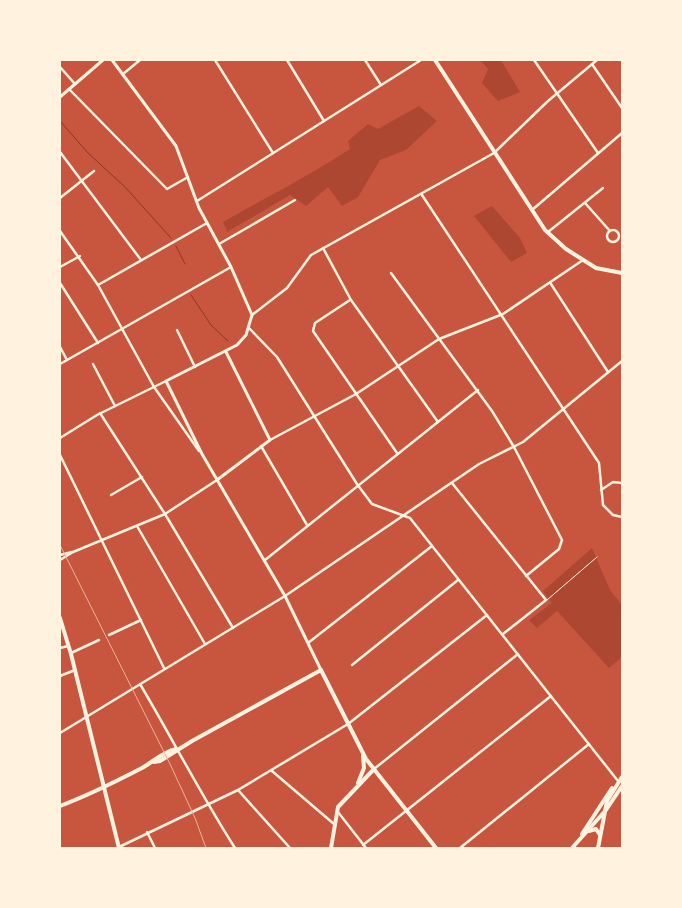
<svg xmlns="http://www.w3.org/2000/svg" width="682" height="908" font-family="Barlow,sans-serif">
	<style>
		.green { fill: #ae4732 }
		.lines { fill: none; stroke-linecap: round; stroke-linejoin: round }
		.stream { stroke: #8f3625; stroke-width: 1 }
		.service { stroke: #fff3e0; stroke-width: 1 }
		.minor { stroke: #fff3e0; stroke-width: 2.5 }
		.tertiary { stroke: #fff3e0; stroke-width: 3 }
		.secondary { stroke: #fff3e0; stroke-width: 4 }
		.primary { stroke: #fff3e0; stroke-width: 4 }
		.rail { stroke: #e9b49f; stroke-width: 1 }
	</style>
	<rect width="100%" height="100%" fill="#c8553d"/>
	<!-- green -->
	<g class="green">
		<polygon points="480,60 501,60 520,92 498,101 482,83 488,69"/>
		<path d="M 419,106 L 437,121 L 406,150 L 380,160 L 358,197 L 342,206 L 328,187 L 306,206 L 290,195 L 227,232 L 223,222 C 265,198 309,176 350,149 L 348,141 L 368,124 L 378,129 Z"/>
		<polygon points="492,206 520,238 527,253 511,262 474,216"/>
		<polygon points="592,548 610,590 622,605 622,657 609,668 557,611 537,628 529,620 552,603 543,591"/>
	</g>
	<g class="lines">
		<!-- stream -->
		<g class="stream">
			<polyline points="60,121 88,153 125,187 171,238"/>
			<polyline points="176,246 185,264"/>
			<polyline points="191,295 211,325 228,341"/>
		</g>
		<!-- service -->
		<polyline class="service" points="547,600 597,557"/>
		<!-- minor -->
		<g class="minor">
			<polyline points="215,60 273,153"/>
			<polyline points="287,60 324,121"/>
			<polyline points="365,60 381,85"/>
			<polyline points="534,60 598,153"/>
			<polyline points="592,64 622,108"/>
			<polyline points="60,67 75,84"/>
			<polyline points="123,74 140,60"/>
			<polyline points="69,89 167,189 188,177"/>
			<polyline points="60,152 141,260"/>
			<polyline points="422,195 599,463 603,505 613,515 622,517"/>
			<polyline points="60,198 94,171"/>
			<polyline points="197,201 421,60"/>
			<polyline points="585,203 610,231"/>
			<polyline points="532,210 622,133"/>
			<circle cx="613" cy="236" r="6"/>
			<polyline points="60,231 98,285 154,387 199,451"/>
			<polyline points="548,232 603,188"/>
			<polyline points="219,244 295,200"/>
			<polyline points="323,248 351,300 438,422"/>
			<polyline points="60,267 80,256"/>
			<polyline points="391,273 492,411 514,447 562,540 559,549 526,576"/>
			<polyline points="60,283 98,343"/>
			<polyline points="551,284 608,372"/>
			<polyline points="98,285 207,223"/>
			<polyline points="350,300 315,323 313,331 397,453"/>
			<polyline points="252,315 287,288 311,255 494,153 548,101 597,60"/>
			<polyline points="249,328 277,357 357,484 372,504 410,518 618,781"/>
			<polyline points="177,330 195,367"/>
			<polyline points="60,347 67,360"/>
			<polyline points="60,364 231,267"/>
			<polyline points="93,364 115,406"/>
			<polyline points="100,413 165,514 233,628"/>
			<polyline points="60,438 97,415 166,381"/>
			<polyline points="270,440 356,394 439,339 503,314 583,260"/>
			<polyline points="261,446 307,525"/>
			<polyline points="60,455 164,668"/>
			<polyline points="452,483 546,600 503,634"/>
			<polyline points="601,490 613,482 622,483"/>
			<polyline points="111,495 142,477"/>
			<polyline points="137,526 205,644"/>
			<polyline points="60,555 72,552"/>
			<polyline points="60,560 73,552 165,514 217,480"/>
			<polyline points="265,560 478,390"/>
			<polyline points="109,635 141,620"/>
			<polyline points="308,643 432,546"/>
			<polyline points="60,648 68,646"/>
			<polyline points="71,653 99,640"/>
			<polyline points="352,665 458,580"/>
			<polyline points="60,676 75,670"/>
			<path d="M 140,684 C 172,738 201,795 235,848"/>
			<polyline points="60,733 285,596 479,464 523,442 622,361"/>
			<polyline points="374,769 518,654"/>
			<polyline points="272,771 334,824"/>
			<polyline points="238,790 290,848"/>
			<polyline points="338,812 366,848"/>
			<polyline points="147,832 155,848"/>
			<polyline points="363,845 551,696"/>
			<polyline points="119,847 238,790 348,724 487,615"/>
			<polyline points="460,848 589,744"/>
		</g>
		<!-- tertiary -->
		<g class="tertiary">
			<polyline points="112,60 176,146 199,208 231,267 252,315 246,335 237,345 166,381 202,454 285,596 321,670"/>
			<polyline points="60,97 103,60"/>
			<polyline points="217,480 270,440 226,352"/>
		</g>
		<!-- secondary -->
		<g class="secondary">
			<polyline points="435,60 545,230 566,249 596,268 622,273"/>
			<polyline points="60,618 71,654 119,848"/>
		</g>
		<!-- primary -->
		<g class="primary">
			<polyline points="154,762 160,761 192,741 321,670 366,759 436,848"/>
			<polyline points="358,783 364,768 363,756"/>
			<path d="M 60,806 C 89,795 115,782 142,768 C 154,761 163,752 176,749"/>
			<polyline points="589,831 596,829 600,835"/>
			<polyline points="582,834 612,788"/>
			<polyline points="331,848 338,807 374,769"/>
			<polyline points="572,848 606,810 622,786"/>
			<polyline points="598,848 607,801 622,777"/>
		</g>
		<!-- rail -->
		<polyline class="rail" points="60,545 170,764 195,818 206,848"/>
	</g>
	<!-- border -->
	<rect width="682" height="908" fill="none" stroke="#fff3e0" stroke-width="122"/>
</svg>
